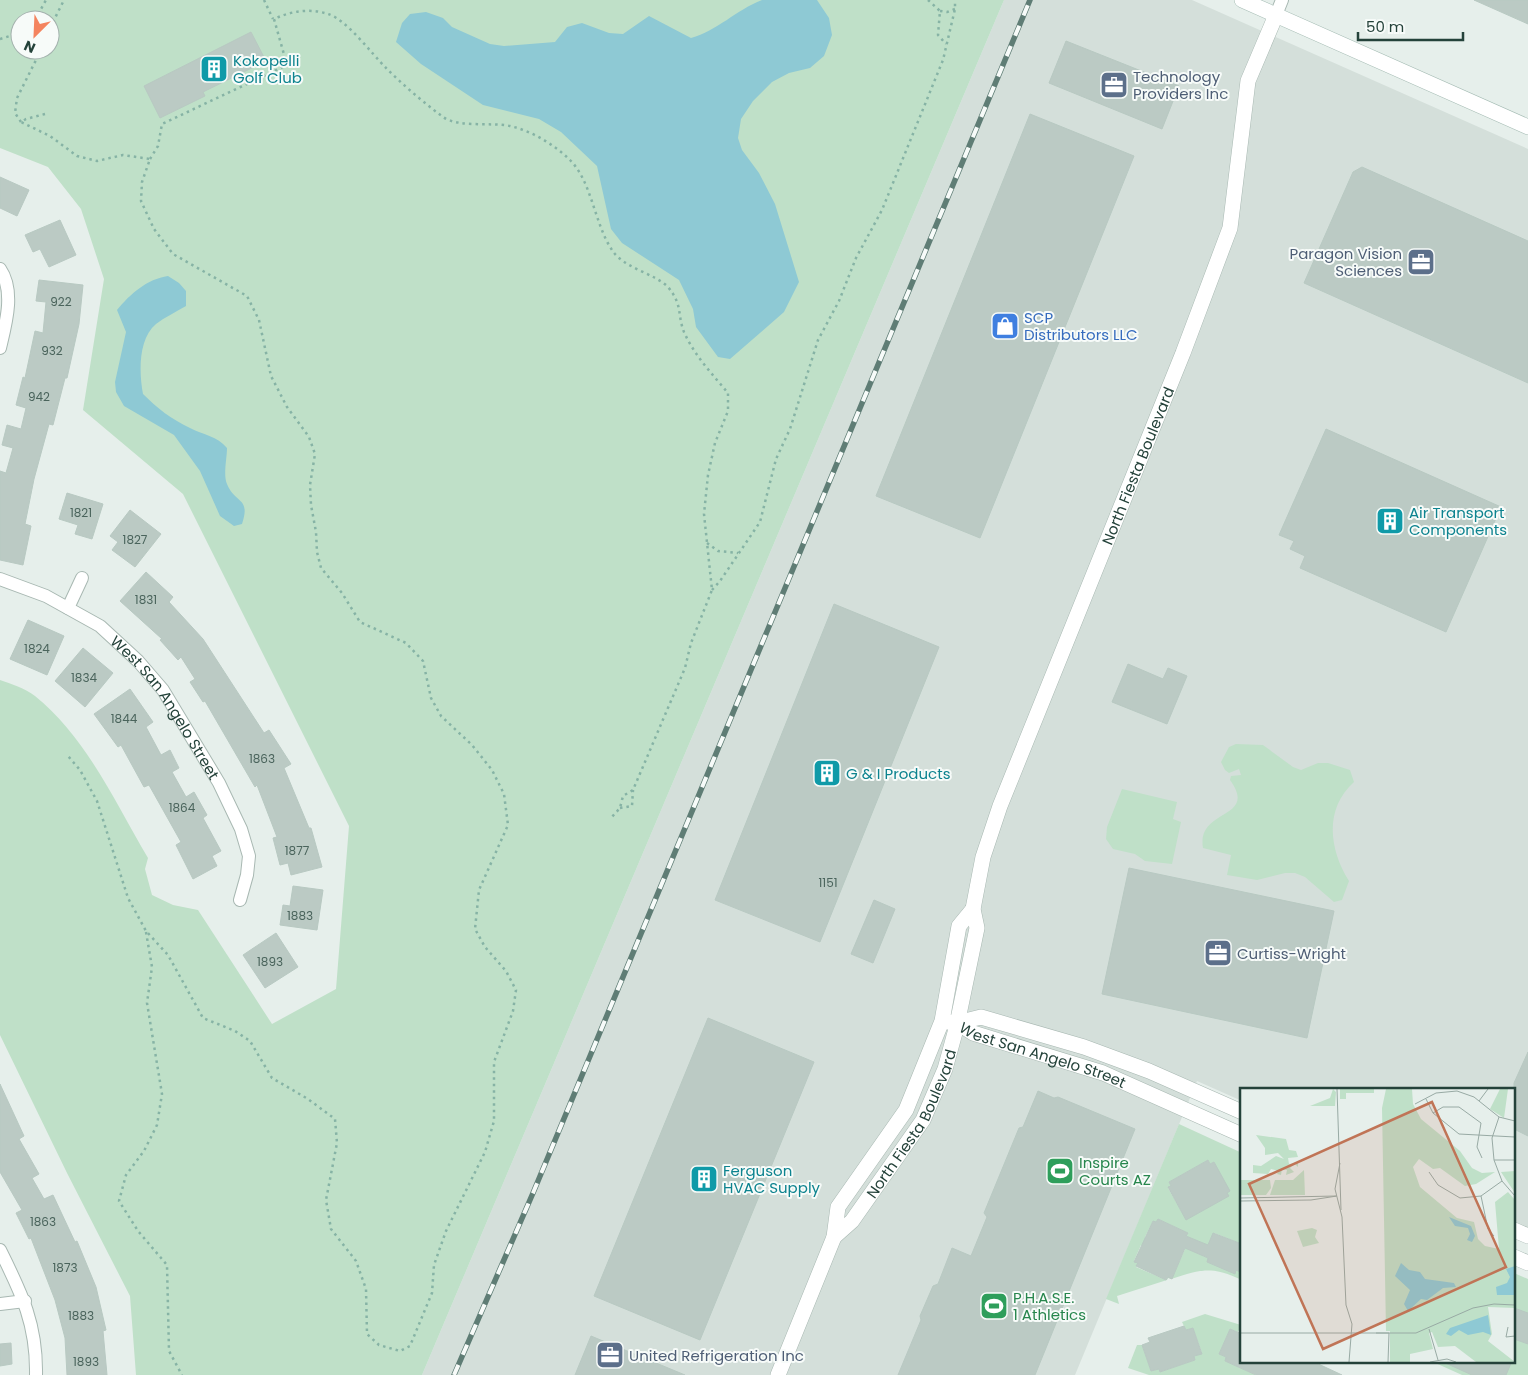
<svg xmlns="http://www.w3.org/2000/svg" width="1528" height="1375" font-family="Poppins,sans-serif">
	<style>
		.built { fill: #d4dfda }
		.green { fill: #bfe0c8; fill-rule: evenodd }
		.water { fill: #8ec9d4 }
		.building { fill: #bbcac4; stroke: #b8c9c2 }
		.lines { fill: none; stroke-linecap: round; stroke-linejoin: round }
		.minor-casing { stroke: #a8b8b2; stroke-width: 14 }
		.tertiary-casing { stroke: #a8b8b2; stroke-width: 16 }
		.secondary-casing { stroke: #a4bbb3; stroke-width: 16 }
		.path { stroke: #86b3a5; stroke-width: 2.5; stroke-dasharray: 2.5 4; stroke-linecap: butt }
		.minor { stroke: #fff; stroke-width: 12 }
		.tertiary { stroke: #fff; stroke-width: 15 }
		.secondary { stroke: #fff; stroke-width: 15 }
		.rail-casing { stroke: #5f7d75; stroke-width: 5.5 }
		.rail { stroke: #f7fbf9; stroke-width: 4; stroke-dasharray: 11; stroke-linecap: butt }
		.labels { text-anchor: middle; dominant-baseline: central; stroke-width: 4; stroke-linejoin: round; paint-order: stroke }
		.number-label { font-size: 12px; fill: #4a645c }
		.culture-label { font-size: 15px; fill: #0d838f; stroke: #f7fbf9; text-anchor: start }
		.service-label { font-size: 15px; fill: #4e5e75; stroke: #f7fbf9; text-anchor: start }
		.shop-label { font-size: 15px; fill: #366cbe; stroke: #f7fbf9; text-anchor: start }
		.street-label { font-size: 15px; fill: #24423a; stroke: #f7fbf9 }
		.leisure-label { font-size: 15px; fill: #27864d; stroke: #f7fbf9; text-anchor: start }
		.inset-road { fill: none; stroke: #98aaa4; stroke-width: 1 }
		.view { fill: #c07456; fill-opacity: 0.15; stroke: #c07456; stroke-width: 2.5 }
		.inset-edge { fill: none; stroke: #24423a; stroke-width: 2.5 }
	</style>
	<rect width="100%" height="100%" fill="#e6efeb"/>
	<!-- built -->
	<polygon class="built" points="1004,0 1192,0 1528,149 1528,1230 1514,1224 1514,1089 1242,1089 1242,1101 1197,1081 1075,1375 422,1375"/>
	<!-- green -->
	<g class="green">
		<path d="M 0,0 L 1004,0 L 422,1375 L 136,1375 L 130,1296 L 67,1173 L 0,1035 L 0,680 C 11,684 25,688 35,696 C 86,737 115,802 148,858 L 145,869 L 152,895 L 173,905 L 198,910 L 272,1024 L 336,989 L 349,826 L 183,494 L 83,410 L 104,279 L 81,209 L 48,167 L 0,148 ZM 20,20 L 50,20 L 50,50 L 20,50 Z"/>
		<path d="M 1236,744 L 1263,745 L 1293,767 L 1301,770 L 1318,763 L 1328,763 L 1350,770 L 1354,782 C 1324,809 1329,849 1349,881 L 1342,900 L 1334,902 L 1305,877 L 1295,873 L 1285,873 L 1257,880 L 1227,875 L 1231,855 L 1203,848 C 1196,808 1259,820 1230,780 L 1231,776 L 1241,775 L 1239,769 L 1229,773 L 1225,770 L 1221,762 L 1229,747 Z"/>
		<polygon points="1122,789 1177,802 1173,819 1181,822 1172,864 1145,861 1135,854 1113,849 1106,839 1107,827"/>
		<path d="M 1179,1124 L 1242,1153 L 1242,1244 L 1214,1233 L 1203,1256 L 1208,1258 L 1207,1262 L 1235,1273 L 1236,1270 L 1240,1272 L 1242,1269 L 1242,1280 C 1212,1266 1202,1269 1171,1279 L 1168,1278 L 1167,1280 L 1117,1296 L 1119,1304 L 1106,1299 ZM 1208,1160 L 1210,1164 L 1214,1162 L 1227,1193 L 1184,1216 L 1168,1188 L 1171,1186 L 1169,1182 ZM 1158,1219 L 1188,1233 L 1186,1236 L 1190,1238 L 1172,1278 L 1168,1277 L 1166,1280 L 1136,1267 L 1138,1263 L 1134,1261 L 1141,1245 L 1145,1247 L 1145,1237 L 1153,1221 L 1156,1222 Z"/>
		<polygon points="1514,1273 1528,1279 1528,1375 1462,1375 1431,1361 1514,1361"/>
		<polygon points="1205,1314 1241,1325 1238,1332 1230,1329 1219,1354 1226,1357 1225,1361 1256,1375 1149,1375 1128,1368 1137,1345 1142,1345 1151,1371 1159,1369 1160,1372 1195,1360 1194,1356 1202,1353 1193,1328 1186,1330 1182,1322"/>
	</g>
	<!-- water -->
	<g class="water">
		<path d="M 762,0 L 817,0 L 829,18 L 832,35 L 824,56 L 810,68 L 789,73 L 772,82 L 753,101 L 741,119 L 738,138 L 742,150 L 759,173 L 775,204 L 799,282 L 784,312 L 730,359 L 718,357 L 696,327 L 693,309 L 679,280 L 622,243 L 611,229 L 597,166 L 561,132 L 539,119 L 483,105 L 421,64 L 396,42 L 402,23 L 410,14 L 426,12 L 443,18 L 452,27 L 490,44 L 504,46 L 555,42 L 567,27 L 582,23 L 609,33 L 623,34 L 649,16 L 691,38 C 717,31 736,10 762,0 Z"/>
		<path d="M 168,276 L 179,283 L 186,291 L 186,306 C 176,312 165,317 156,324 C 138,339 139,373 143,394 C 157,408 171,419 190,428 C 204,435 217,436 227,448 C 227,458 223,475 227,484 C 235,504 251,497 242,524 L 234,526 L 220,516 L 200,471 L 174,435 L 124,406 L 116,392 L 115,382 L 126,332 L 117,310 C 130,294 147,279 168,276 Z"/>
	</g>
	<!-- building -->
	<g class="building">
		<polygon points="1474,0 1528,0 1528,24"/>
		<polygon points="251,32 266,61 203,92 205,96 160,118 144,86"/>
		<polygon points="1066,41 1179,86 1162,129 1049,83"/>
		<polygon points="1030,114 1134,156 980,538 876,496"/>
		<polygon points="1362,167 1528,241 1528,383 1304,283 1353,172"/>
		<polygon points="0,177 29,190 17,216 0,208"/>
		<polygon points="60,220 76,255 49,267 40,249 33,252 25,235"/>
		<polygon points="39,280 83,285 79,324 67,378 65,378 53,425 49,424 34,479 25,524 31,526 23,565 0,560 0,471 6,473 13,448 2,445 7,425 21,429 26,408 16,405 23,377 25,378 35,331 43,333 46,302 36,301"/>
		<polygon points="1326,429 1501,507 1446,632 1300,568 1305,556 1290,549 1294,541 1279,535"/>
		<polygon points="67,493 103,504 92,539 75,534 78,525 59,519"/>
		<polygon points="130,510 161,534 135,567 112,550 118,542 110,536"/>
		<polygon points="146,572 173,597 169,602 203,639 264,733 269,730 291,764 284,768 309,828 311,828 322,867 291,875 288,863 280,865 273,838 277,837 257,785 255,787 205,701 203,702 190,682 195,679 181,657 178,660 160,640 162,639 120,601"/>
		<polygon points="834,604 939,647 820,942 715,900"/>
		<polygon points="28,620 64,636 47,675 10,659"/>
		<polygon points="83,648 113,673 85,707 55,681"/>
		<polygon points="1128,664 1163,679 1168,668 1187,676 1167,724 1112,702"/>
		<polygon points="130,689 153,722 146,727 161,755 170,750 179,768 172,772 186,797 194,792 207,815 203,818 221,851 212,856 217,866 193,879 176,845 181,842 149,785 144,787 121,745 118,747 94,714"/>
		<polygon points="1129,868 1334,911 1307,1038 1102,994"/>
		<polygon points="293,886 323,890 317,930 280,925 283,905 290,906"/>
		<polygon points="874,900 895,909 873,963 851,954"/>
		<polygon points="276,933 298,967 265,988 243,955"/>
		<polygon points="708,1018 814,1062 700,1340 594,1296"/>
		<polygon points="1528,1052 1528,1136 1514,1129 1514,1083"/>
		<polygon points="0,1084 24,1136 19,1139 39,1174 32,1178 44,1199 53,1195 75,1242 77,1241 96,1287 106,1330 103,1331 107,1375 67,1375 65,1338 55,1300 31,1238 29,1239 16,1213 22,1210 0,1172"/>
		<polygon points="1038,1091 1054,1098 1058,1097 1135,1129 1035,1375 898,1375 921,1320 920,1316 933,1286 938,1284 952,1248 971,1256 987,1217 984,1213 1019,1128 1023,1127"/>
		<polygon points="1208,1160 1210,1164 1214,1162 1230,1191 1227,1193 1229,1196 1186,1220 1168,1187 1171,1186 1169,1182"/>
		<polygon points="1158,1219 1188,1233 1186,1236 1208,1245 1213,1233 1242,1244 1242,1273 1236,1270 1235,1274 1207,1262 1208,1258 1185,1248 1172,1279 1168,1277 1166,1280 1136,1266 1138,1263 1134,1262 1153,1221 1156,1222"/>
		<polygon points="1514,1308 1528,1313 1528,1344 1514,1339"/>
		<polygon points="1184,1326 1186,1330 1193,1328 1202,1354 1194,1356 1195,1360 1160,1372 1159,1369 1151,1371 1142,1345 1150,1342 1148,1338"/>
		<polygon points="1230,1329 1242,1334 1242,1361 1312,1361 1342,1375 1256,1375 1225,1361 1226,1357 1219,1354"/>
		<polygon points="591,1336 685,1375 575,1375"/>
		<polygon points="11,1343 12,1364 0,1366 0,1344"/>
		<polygon points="1441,1361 1512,1361 1506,1375 1472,1375"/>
	</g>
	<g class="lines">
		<defs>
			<g id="minor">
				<polyline points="1276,15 1282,0"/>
				<path d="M 0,269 C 15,291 6,323 0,348"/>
				<path id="s1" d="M 0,579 L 46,596 L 100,626 L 138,661 L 163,690 L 219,783 L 241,829 L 249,856 L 247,875 L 240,900"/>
				<polyline points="68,608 82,578"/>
				<path d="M 0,1250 C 22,1294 37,1325 36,1375"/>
				<polyline points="0,1304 25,1301"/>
			</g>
			<g id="tertiary">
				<polyline points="948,1022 957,1023 981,1017 1084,1047 1149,1071 1242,1112"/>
				<path id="s2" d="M 957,1023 L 973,1033 L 1103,1073 L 1242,1135"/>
				<polyline points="1514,1230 1528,1236"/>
				<path id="s3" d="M 834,1237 L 852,1221 L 923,1120 L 945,1069 L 956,1029 L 977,928 L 973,909 L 983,857 L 1000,806 L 1183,353 L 1230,228 L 1248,81 L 1276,15"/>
				<polyline points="1514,1257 1528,1263"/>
				<polyline points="778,1375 834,1237 838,1207 906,1110 942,1021 959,926 973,909"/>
			</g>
			<polyline id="secondary" points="1242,0 1528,127"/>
		</defs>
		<!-- minor casing -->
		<use href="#minor" class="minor-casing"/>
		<!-- tertiary casing -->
		<use href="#tertiary" class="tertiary-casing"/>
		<!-- secondary casing -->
		<use href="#secondary" class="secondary-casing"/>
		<!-- path -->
		<g class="path">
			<polyline points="264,0 273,19"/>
			<polyline points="928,0 940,11 938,35 946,44"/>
			<polyline points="940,11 947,12 955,9"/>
			<polyline points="35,20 46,0"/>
			<polyline points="50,28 64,0"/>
			<polyline points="0,39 20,33"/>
			<polyline points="45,114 26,119 21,122 50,136 77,156 97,161 123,155 150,159 142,182 141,201 154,229 173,254 247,296 259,320 271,376 287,407 309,437 315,454 310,485 311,505 316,532 317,552 321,568 342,593 360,622 406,643 423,661 431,698 441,716 472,745 492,770 504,794 508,825 479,890 475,929 485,947 506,971 516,990 513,1011 494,1062 494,1121 485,1152 446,1231 434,1265 432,1293 410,1346 400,1351 379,1345 367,1334 366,1289 356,1261 331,1229 326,1200 337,1143 335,1119 308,1099 272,1078 250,1041 235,1031 203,1018 168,955 146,931 128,898 97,801 80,770 68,756"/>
			<polyline points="21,122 15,113 17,98 41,50"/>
			<path d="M 150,159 L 158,146 L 162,124 L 287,65 L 274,19 C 291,11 310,8 328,14 C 346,19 372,54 386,68 C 403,85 423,102 443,117 C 459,128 492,122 510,126 C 532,131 553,144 569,159 C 592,181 594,223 612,250 C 623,268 656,274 668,287 C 683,305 677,314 684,332 C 694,355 713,375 728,393 L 728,411 L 715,443 L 708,475 L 704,514 L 712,590 L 691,643 L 685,668 L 633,790 L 623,796 L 620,808 L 610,819"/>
			<polyline points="707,543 718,551 738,553"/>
			<polyline points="712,590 720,581 760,522 776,459 790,429 818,340 839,301 856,258 882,210 943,60 955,9 955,0"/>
			<polyline points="620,808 632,806 633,790"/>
			<polyline points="146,932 152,967 147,1003 162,1094 157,1125 144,1151 126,1175 119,1201 138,1231 167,1265 169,1351 182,1375"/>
		</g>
		<!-- minor -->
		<use href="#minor" class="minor"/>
		<!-- tertiary -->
		<use href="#tertiary" class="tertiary"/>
		<!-- secondary -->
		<use href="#secondary" class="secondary"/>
		<defs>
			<polyline id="rail" points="454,1375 533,1193 1030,0"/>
		</defs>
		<!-- rail casing -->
		<use href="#rail" class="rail-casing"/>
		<!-- rail -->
		<use href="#rail" class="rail"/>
	</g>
	<!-- icons -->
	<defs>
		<symbol id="building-square" viewBox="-11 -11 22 22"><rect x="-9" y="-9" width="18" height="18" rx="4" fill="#0f9aa8" stroke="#f7fbf9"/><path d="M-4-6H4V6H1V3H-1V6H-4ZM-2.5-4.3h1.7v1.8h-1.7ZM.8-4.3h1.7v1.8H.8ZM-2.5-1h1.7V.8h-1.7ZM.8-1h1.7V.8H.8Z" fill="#fff"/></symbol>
		<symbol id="office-square" viewBox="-11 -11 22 22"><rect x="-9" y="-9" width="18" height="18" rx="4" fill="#5c6f8a" stroke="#f7fbf9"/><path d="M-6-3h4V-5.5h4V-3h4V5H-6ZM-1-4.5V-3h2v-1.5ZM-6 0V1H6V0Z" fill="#fff"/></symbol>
		<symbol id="shop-square" viewBox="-11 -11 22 22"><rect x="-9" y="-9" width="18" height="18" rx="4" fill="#3f7fe0" stroke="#f7fbf9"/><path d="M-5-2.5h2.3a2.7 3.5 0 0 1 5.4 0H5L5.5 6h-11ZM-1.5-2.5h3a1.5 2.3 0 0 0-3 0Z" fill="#fff"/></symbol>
		<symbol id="stadium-square" viewBox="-11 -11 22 22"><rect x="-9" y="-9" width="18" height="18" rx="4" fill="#2e9e5b" stroke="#f7fbf9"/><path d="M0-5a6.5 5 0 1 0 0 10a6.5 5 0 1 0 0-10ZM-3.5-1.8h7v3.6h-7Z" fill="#fff"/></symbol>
	</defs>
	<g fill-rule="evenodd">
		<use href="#building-square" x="198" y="53" width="32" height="32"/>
		<use href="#office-square" x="1098" y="69" width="32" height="32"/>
		<use href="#office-square" x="1405" y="246" width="32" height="32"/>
		<use href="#shop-square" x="989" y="310" width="32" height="32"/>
		<use href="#building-square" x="1374" y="505" width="32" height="32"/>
		<use href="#building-square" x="811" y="757" width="32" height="32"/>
		<use href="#office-square" x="1202" y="937" width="32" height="32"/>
		<use href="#stadium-square" x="1044" y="1155" width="32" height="32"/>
		<use href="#building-square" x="688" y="1163" width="32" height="32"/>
		<use href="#stadium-square" x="978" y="1290" width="32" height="32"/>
		<use href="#office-square" x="594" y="1339" width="32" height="32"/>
	</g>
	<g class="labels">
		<!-- number labels -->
		<g class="number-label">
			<text x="61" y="301">922</text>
			<text x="52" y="350">932</text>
			<text x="39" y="396">942</text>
			<text x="81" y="512">1821</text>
			<text x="135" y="539">1827</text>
			<text x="146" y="599">1831</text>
			<text x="37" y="648">1824</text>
			<text x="84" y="677">1834</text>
			<text x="124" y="718">1844</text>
			<text x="262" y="758">1863</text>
			<text x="182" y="807">1864</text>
			<text x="297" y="850">1877</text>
			<text x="828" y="882">1151</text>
			<text x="300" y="915">1883</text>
			<text x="270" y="961">1893</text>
			<text x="43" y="1221">1863</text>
			<text x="65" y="1267">1873</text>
			<text x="81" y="1315">1883</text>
			<text x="86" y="1361">1893</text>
		</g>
		<!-- culture labels -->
		<g class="culture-label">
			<text x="233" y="60">Kokopelli<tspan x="233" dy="17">Golf Club</tspan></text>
			<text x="1409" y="512">Air Transport<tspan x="1409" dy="17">Components</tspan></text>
			<text x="846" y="773">G &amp; I Products</text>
			<text x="723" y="1170">Ferguson<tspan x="723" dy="17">HVAC Supply</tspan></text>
		</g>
		<!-- service labels -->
		<g class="service-label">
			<text x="1133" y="76">Technology<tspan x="1133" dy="17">Providers Inc</tspan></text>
			<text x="1402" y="253" text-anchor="end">Paragon Vision<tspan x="1402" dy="17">Sciences</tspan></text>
			<text x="1237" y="953">Curtiss-Wright</text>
			<text x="629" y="1355">United Refrigeration Inc</text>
		</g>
		<!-- shop labels -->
		<g class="shop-label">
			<text x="1024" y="317">SCP<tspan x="1024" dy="17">Distributors LLC</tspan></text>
		</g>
		<!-- street labels -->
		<g class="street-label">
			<text stroke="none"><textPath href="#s3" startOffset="841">North Fiesta Boulevard</textPath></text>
			<text stroke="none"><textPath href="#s1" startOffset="216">West San Angelo Street</textPath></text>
			<text stroke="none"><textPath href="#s2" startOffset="92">West San Angelo Street</textPath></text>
			<text stroke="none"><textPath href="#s3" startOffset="139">North Fiesta Boulevard</textPath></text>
		</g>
		<!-- leisure labels -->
		<g class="leisure-label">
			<text x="1079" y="1162">Inspire<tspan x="1079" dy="17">Courts AZ</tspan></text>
			<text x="1013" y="1297">P.H.A.S.E.<tspan x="1013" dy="17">1 Athletics</tspan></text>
		</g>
	</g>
	<!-- overview -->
	<g transform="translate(1240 1088)">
		<rect width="275" height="275" fill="#e6efeb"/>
		<path d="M 93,1 L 96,4 L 95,18 L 70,18 L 90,10 ZM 100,1 L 134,1 L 134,5 L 106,5 L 106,11 L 100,11 ZM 146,1 L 172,1 L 173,16 L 181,31 L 220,63 L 232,80 L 242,85 L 255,84 L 236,96 L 225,98 L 200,80 L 193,81 L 179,71 L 173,79 L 180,99 L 217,130 L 234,134 L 238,151 L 245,158 L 259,161 L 255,114 L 268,104 L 275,112 L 275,220 L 248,219 L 252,246 L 248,253 L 275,274 L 236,274 L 215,258 L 198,259 L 192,244 L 189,245 L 193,261 L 170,266 L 170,274 L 150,274 L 150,243 L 146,243 L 142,20 ZM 260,1 L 268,1 L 264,30 L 250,21 ZM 16,47 L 46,51 L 49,62 L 56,63 L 58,69 L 48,70 L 49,76 L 58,75 L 58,79 L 55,76 L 50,80 L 54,84 L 46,87 L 47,82 L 42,81 L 41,87 L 37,86 L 39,83 L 31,81 L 28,86 L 13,85 L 13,77 L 21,78 L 36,68 L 44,71 L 38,65 L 25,67 L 25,60 ZM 64,82 L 65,107 L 30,107 L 35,92 L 53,92 ZM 275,83 L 275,105 L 261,84 ZM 0,92 L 30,92 L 31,100 L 26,107 L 0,107 ZM 72,140 L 77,142 L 75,149 L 79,155 L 63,159 L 57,143 Z" fill="#bfe0c8"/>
		<path d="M 209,129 L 231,138 L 235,148 L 232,154 L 227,152 L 230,146 L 228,140 L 215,138 ZM 161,175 L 169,182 L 180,184 L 185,191 L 214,195 L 216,199 L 203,200 L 187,212 L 181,211 L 168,223 L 164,216 L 170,202 L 155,188 ZM 275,178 L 275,207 L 257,207 L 256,199 L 267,195 L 270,189 L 266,181 ZM 248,227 L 251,247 L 243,244 L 228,247 L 219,242 L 211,248 L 206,246 L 210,240 Z" fill="#8ec9d4"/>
		<path class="inset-road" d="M 97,1 L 101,122M 186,11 L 193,25 L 219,46 L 275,49M 239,13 L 248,1M 175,16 L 196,5 L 217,3 L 234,9 L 259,29 L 275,33M 193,25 L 203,19 L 219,19 L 241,35 L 237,59 L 242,70M 259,29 L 252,50 L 254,72 L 262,93 L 275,108M 254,72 L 275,72M 100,75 L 95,101 L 102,129 L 106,217 L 112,236 L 109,274M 189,84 L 198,97 L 220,110 L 241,108 L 262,93M 241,108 L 248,141 L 254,148M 0,110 L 96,108M 0,113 L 71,112 L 97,108M 268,239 L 266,249 L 275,248M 189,241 L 198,272M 0,245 L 149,245M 136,245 L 176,245 L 233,220 L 254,216 L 275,217M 148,274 L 149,245M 190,274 L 207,271 L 216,274"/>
		<path class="view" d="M 192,14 L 266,179 L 83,261 L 9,96 Z"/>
		<rect width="275" height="275" class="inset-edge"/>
	</g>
	<!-- north arrow -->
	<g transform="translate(35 35) rotate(204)"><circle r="24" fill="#f7fbf9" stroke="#a3b1ad"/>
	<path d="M0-4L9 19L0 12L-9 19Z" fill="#f4845f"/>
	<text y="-8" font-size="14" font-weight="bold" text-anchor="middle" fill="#24423a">N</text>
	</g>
	<!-- scale -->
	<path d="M1358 32v8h105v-8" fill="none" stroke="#24423a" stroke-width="2.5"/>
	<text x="1366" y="32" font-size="15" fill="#24423a" stroke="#f7fbf9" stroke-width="4" paint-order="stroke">50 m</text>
</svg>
